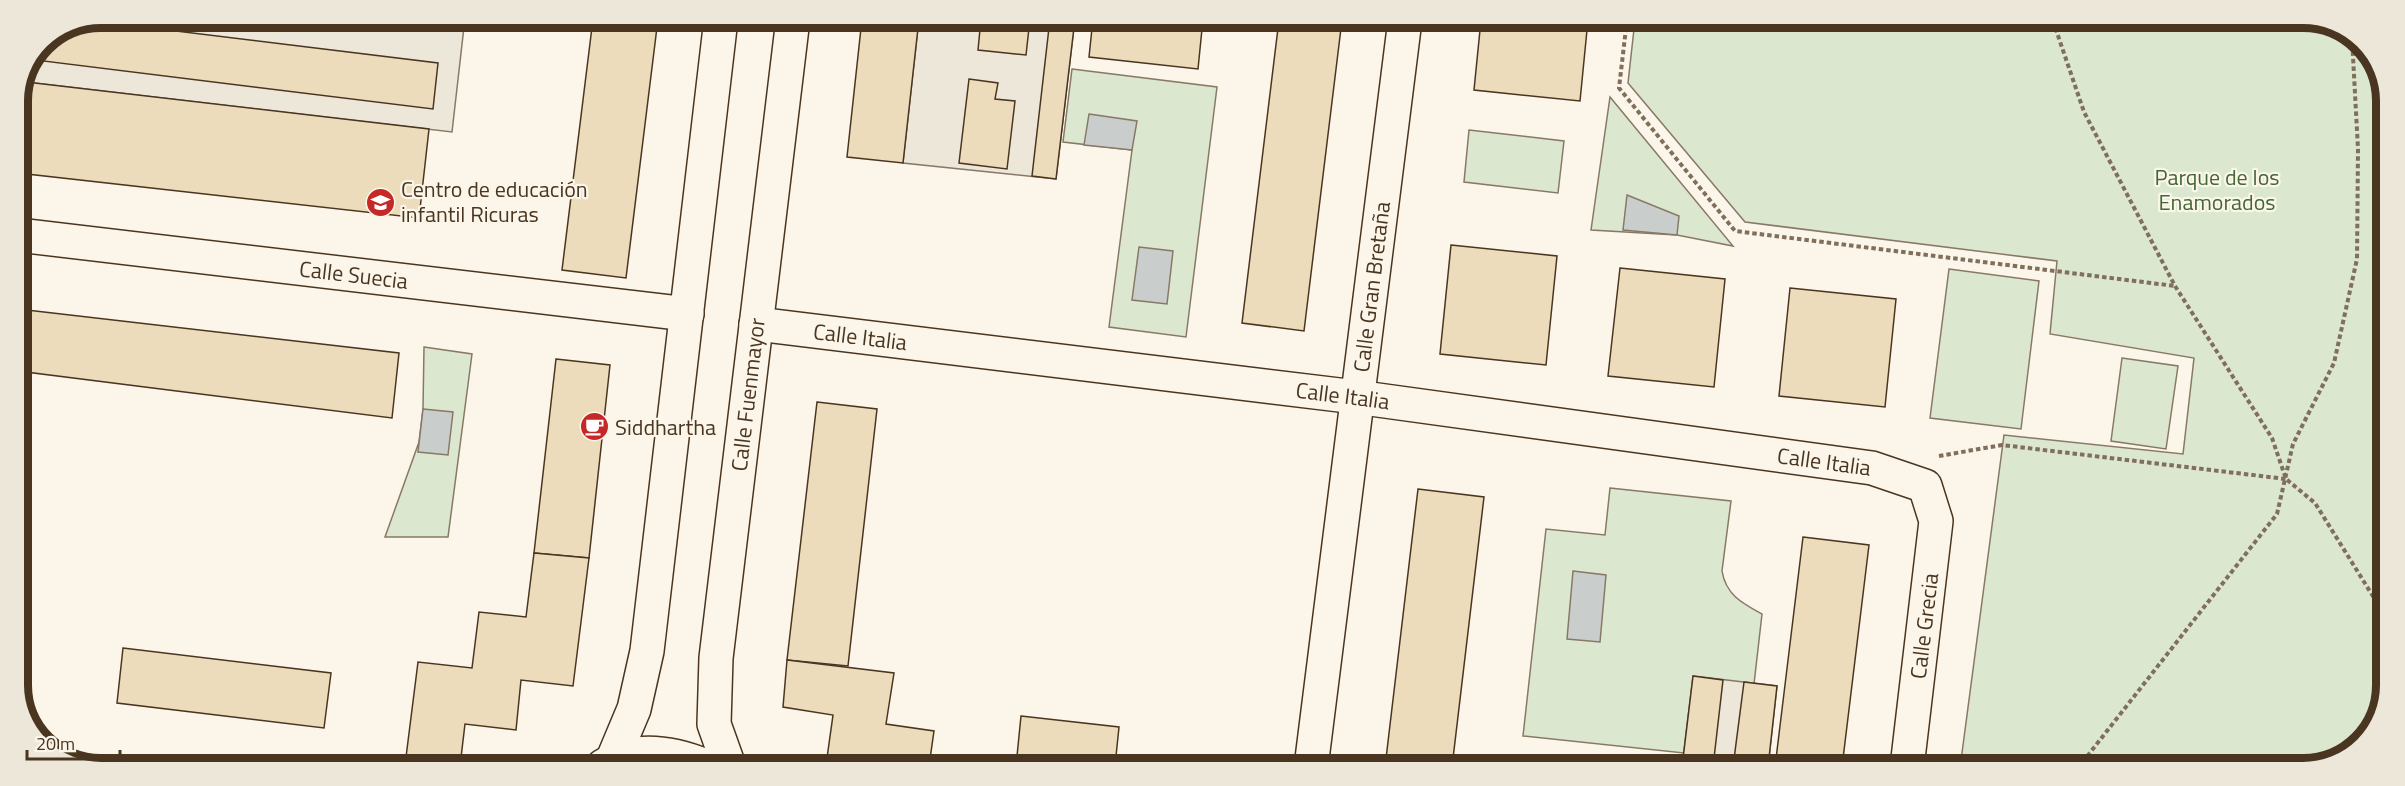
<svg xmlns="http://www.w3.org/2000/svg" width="2405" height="786" font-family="'Titillium Web',sans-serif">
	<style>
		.green { fill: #dce7d0; stroke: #887966; stroke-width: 1.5 }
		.parking { fill: #ede7d9; stroke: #887966; stroke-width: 1.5 }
		.water { fill: #c9cecd; stroke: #887966; stroke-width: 1.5 }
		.building { fill: #ecdcbc; stroke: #4a3520; stroke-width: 1.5 }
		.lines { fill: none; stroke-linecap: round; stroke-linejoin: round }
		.minor-casing { stroke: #4a3520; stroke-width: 36 }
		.major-casing { stroke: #4a3520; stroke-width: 36 }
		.path { stroke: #7f6f5c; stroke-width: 4; stroke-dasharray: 4.5 3; stroke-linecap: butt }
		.minor { stroke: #fbf6e9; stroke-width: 33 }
		.major { stroke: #fbf6e9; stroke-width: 33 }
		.labels { text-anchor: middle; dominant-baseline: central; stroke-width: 4.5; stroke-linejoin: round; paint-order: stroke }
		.park-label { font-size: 22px; fill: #436837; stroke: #fbf6e9 }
		.poi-label { font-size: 22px; fill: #4a3520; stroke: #fbf6e9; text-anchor: start }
		.street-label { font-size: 22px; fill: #4a3520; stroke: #fbf6e9 }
		.rim { fill: none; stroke: #4a3520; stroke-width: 8 }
	</style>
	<rect width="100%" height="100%" fill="#fbf6e9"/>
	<!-- green -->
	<g class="green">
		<polygon points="1635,20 2326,21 2370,50 2387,96 2384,707 2355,751 2304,768 1960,768 2004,435 2183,454 2194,358 2050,334 2057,261 1745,222 1628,83"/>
		<polygon points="1072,69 1217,87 1186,337 1109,327 1132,150 1063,142"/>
		<polygon points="1610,97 1733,246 1677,235 1591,230"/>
		<polygon points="1469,130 1564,141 1558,193 1464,182"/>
		<polygon points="1949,269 2039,281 2021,429 1930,418"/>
		<polygon points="424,347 472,354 448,537 385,537 419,442 423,409"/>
		<polygon points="2122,358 2178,366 2166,449 2111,441"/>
		<path d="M 1610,488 L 1731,501 L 1722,571 C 1726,595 1742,603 1762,614 L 1754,684 L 1684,753 L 1523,736 L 1546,529 L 1605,535 Z"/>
	</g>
	<!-- parking -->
	<g class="parking">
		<polygon points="101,18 465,18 452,132 26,82 43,42"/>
		<polygon points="919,19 1075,19 1056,179 903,163"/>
		<polygon points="1693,676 1777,686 1768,767 1682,767"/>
	</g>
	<!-- water -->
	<g class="water">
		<polygon points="1089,114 1137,121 1132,150 1084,145"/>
		<polygon points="1627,195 1679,216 1677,235 1623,230"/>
		<polygon points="1139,247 1173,251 1167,304 1132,300"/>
		<polygon points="423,409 453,412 448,455 418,452"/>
		<polygon points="1573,571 1606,575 1600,642 1567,639"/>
	</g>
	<!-- building -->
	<g class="building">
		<polygon points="593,19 658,19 626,278 562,270"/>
		<polygon points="862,19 919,19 903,163 847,157"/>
		<polygon points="981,19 1030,19 1026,55 978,50"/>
		<polygon points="1050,19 1075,19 1056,179 1032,176"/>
		<polygon points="1093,19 1203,19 1198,69 1089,57"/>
		<polygon points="1279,20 1342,20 1304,331 1242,323"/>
		<polygon points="1481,20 1588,20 1580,101 1474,90"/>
		<polygon points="94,21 438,63 433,109 35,60 43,42"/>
		<polygon points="969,79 998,83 995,99 1015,101 1007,169 959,163"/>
		<polygon points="26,82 429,129 419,218 18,173 18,101"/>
		<polygon points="1451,245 1557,256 1546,365 1440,354"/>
		<polygon points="1620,268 1725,279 1714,387 1608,376"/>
		<polygon points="1790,288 1896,299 1885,407 1779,396"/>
		<polygon points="18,309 399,353 392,418 18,371"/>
		<polygon points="556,359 610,365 589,558 534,553"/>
		<polygon points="817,402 877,409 848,666 787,660"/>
		<polygon points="1418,489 1484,497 1452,767 1385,767"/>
		<polygon points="1803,537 1869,545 1842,767 1775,767"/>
		<polygon points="534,553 589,558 573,686 521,680 516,730 465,724 460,766 405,765 418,662 472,668 479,612 526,617"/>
		<polygon points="123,648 331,673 324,728 117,703"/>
		<polygon points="787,660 894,673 886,724 934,731 929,766 826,765 833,715 783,707"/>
		<polygon points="1693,676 1723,680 1713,767 1682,767"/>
		<polygon points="1744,682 1777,686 1768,767 1733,767"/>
		<polygon points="1021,716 1119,727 1115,766 1016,766"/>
	</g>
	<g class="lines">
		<defs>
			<g id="minor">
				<path id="s1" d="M 18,235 L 687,314"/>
				<path id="s2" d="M 756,324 L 1356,397 L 1872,468 L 1925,486 L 1936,521 L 1907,767"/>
				<polyline points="613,759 634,709 647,651 721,19"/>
				<path id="s3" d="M 729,766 L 714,724 L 716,658 L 793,19"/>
				<path id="s4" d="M 1311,767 L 1405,20"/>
			</g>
			<path id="major" d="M 603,766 C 635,746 672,752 706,766"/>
		</defs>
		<!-- minor casing -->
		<use href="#minor" class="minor-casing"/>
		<!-- major casing -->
		<use href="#major" class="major-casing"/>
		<!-- path -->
		<g class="path">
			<polyline points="1627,20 1619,88 1735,231 2175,286"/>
			<polyline points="2053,21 2084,112 2175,286 2272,438 2286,479 2315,503 2384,614"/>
			<polyline points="1939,456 2002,445 2286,479"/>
			<polyline points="2078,768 2277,514 2293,444 2334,363 2357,259 2358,149 2352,38"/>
		</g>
		<!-- minor -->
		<use href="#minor" class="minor"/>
		<!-- major -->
		<use href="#major" class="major"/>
	</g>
	<!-- icons -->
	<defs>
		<symbol id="school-disc" viewBox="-11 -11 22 22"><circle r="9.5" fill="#c62828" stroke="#fbf6e9"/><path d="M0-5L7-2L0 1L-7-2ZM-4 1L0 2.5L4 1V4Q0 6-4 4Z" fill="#fff"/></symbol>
		<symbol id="cafe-disc" viewBox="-11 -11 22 22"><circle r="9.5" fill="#c62828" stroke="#fbf6e9"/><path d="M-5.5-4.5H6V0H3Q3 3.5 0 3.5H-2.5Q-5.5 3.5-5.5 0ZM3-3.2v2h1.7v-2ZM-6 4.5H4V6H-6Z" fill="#fff"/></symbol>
	</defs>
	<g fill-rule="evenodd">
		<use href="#school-disc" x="364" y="186" width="33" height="33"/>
		<use href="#cafe-disc" x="578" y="410" width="33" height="33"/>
	</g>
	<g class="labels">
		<!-- park labels -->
		<g class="park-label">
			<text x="2217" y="177">Parque de los<tspan x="2217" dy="25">Enamorados</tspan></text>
		</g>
		<!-- poi labels -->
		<g class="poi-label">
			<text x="401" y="189">Centro de educación<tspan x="401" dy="25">infantil Ricuras</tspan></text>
			<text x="615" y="427">Siddhartha</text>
		</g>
		<!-- street labels -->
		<g class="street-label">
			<text stroke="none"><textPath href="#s1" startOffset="338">Calle Suecia</textPath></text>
			<text stroke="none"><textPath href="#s4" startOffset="484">Calle Gran Bretaña</textPath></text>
			<text stroke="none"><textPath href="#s2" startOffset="105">Calle Italia</textPath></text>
			<text stroke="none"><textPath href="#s3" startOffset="376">Calle Fuenmayor</textPath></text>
			<text stroke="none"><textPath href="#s2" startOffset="591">Calle Italia</textPath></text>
			<text stroke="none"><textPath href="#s2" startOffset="1077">Calle Italia</textPath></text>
			<text transform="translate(1924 626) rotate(-83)">Calle Grecia</text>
		</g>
	</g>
	<!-- crop -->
	<path d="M0 0H2405V786H0ZM101 28H2303A73 73 0 0 1 2376 101V685A73 73 0 0 1 2303 758H101A73 73 0 0 1 28 685V101A73 73 0 0 1 101 28Z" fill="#ede7d9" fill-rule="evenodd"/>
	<path class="rim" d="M101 28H2303A73 73 0 0 1 2376 101V685A73 73 0 0 1 2303 758H101A73 73 0 0 1 28 685V101A73 73 0 0 1 101 28Z"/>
	<!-- scale -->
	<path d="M27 750v9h93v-9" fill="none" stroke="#4a3520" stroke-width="3"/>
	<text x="36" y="750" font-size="18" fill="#4a3520" stroke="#fbf6e9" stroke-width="4.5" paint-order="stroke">20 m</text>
</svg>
